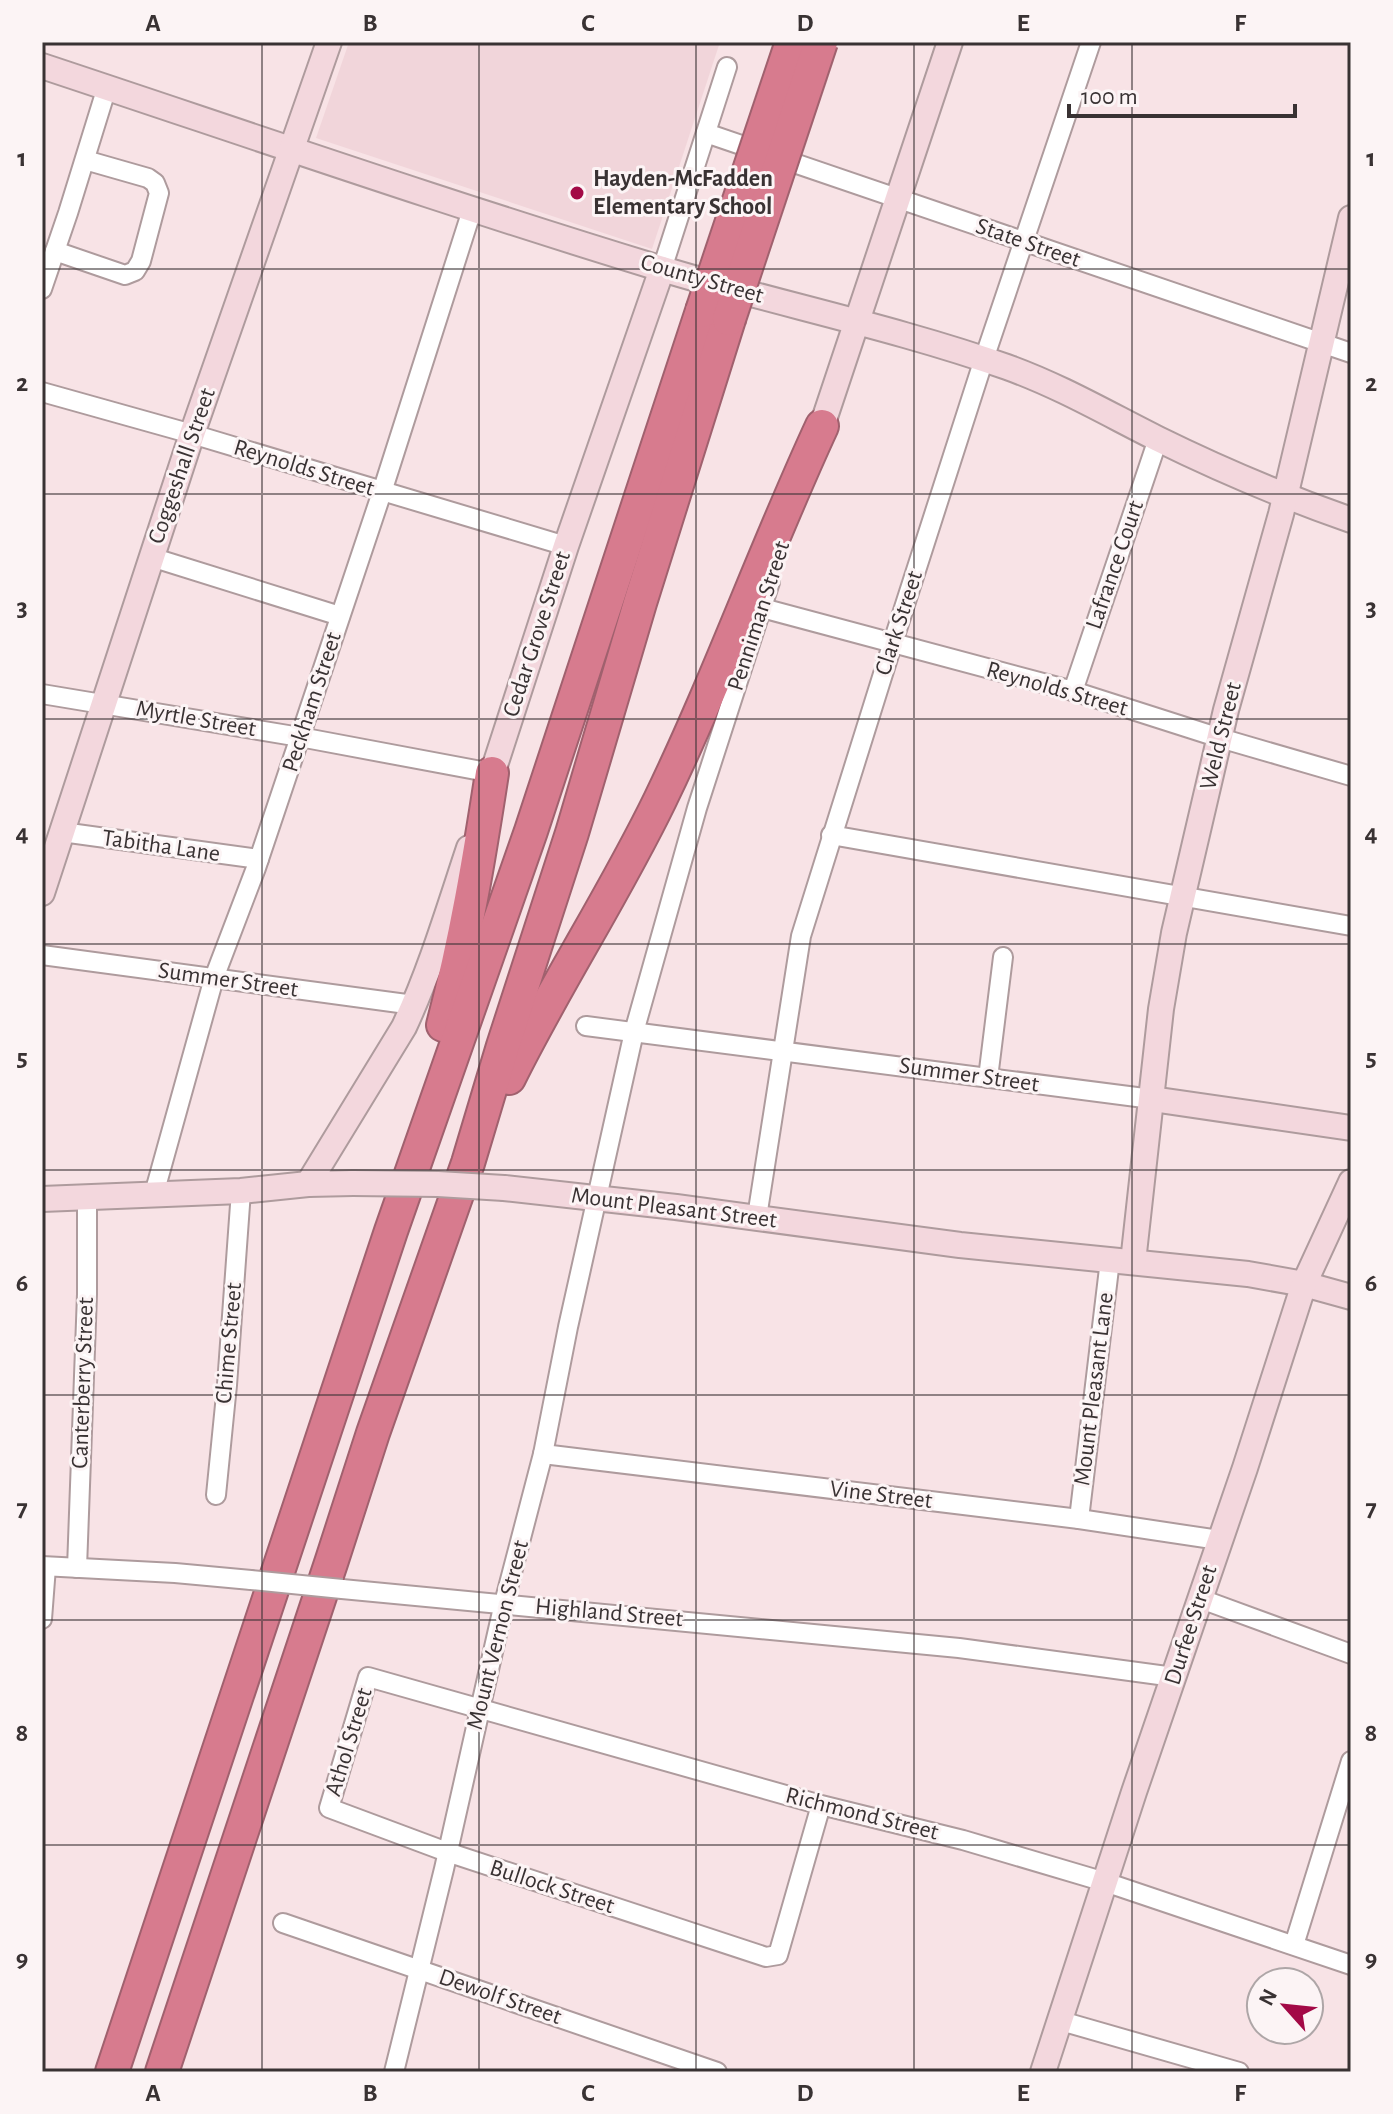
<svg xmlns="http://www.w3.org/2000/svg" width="1393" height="2114" font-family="'Alegreya Sans',sans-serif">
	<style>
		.built { fill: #f1d5da }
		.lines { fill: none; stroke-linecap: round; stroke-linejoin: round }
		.street-casing { stroke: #ae9b9d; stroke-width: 22 }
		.secondary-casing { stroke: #ae9b9d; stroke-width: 28 }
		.highway-casing { stroke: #a0616e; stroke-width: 36 }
		.street { stroke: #fff; stroke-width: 18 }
		.secondary { stroke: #f3d7dd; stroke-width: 24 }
		.highway { stroke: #d77b8e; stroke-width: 32 }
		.street-bridge-casing { stroke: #ae9b9d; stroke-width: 22; stroke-linecap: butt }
		.secondary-bridge-casing { stroke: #ae9b9d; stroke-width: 28; stroke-linecap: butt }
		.highway-bridge-casing { stroke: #a0616e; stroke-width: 36; stroke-linecap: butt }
		.street-bridge { stroke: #fff; stroke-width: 18 }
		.secondary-bridge { stroke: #f3d7dd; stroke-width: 24 }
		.highway-bridge { stroke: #d77b8e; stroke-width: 32 }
		.grid { fill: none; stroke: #393233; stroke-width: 2; stroke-opacity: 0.55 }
		.poi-dot { fill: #a30946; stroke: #fcf4f5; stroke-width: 3 }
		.labels { text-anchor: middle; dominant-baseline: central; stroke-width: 6; stroke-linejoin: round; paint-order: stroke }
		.poi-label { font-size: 24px; font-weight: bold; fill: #393233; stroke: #fcf4f5; text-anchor: start }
		.street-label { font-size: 24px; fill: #393233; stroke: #fcf4f5 }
		.neatline { fill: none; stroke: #393233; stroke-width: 3 }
		.grid-label { font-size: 26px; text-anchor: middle; font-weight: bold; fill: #393233 }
	</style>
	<rect width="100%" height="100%" fill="#f8e3e6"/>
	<!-- built -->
	<polygon class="built" points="349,42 720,42 652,249 316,138"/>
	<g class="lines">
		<defs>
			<g id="street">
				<polyline points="706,133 1351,353"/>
				<polyline points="55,251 125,275 135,271 141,261 159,193 155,183 148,178 85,160"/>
				<polyline points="662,269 727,67"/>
				<polyline points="42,289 68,213 107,87"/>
				<polyline points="42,392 192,434 566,546"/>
				<polyline points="151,557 340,616"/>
				<polyline points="762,608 1073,691 1220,738 1351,776"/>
				<polyline points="1073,691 1158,439"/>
				<polyline points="42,694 300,737 492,773"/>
				<polyline points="62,832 259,859"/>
				<polyline points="831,835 1351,926"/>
				<polyline points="42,955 414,1005"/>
				<polyline points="586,1026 1152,1099"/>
				<polyline points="988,1078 1003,957"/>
				<polyline points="154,1194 214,978 256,868 300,737 382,492 472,210"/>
				<polyline points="757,1217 801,936 893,642 984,359 1091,42"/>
				<polyline points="543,1454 1079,1519 1219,1540"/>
				<polyline points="216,1495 227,1385 241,1191"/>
				<polyline points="1079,1519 1110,1260"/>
				<polyline points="42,1566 175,1573 251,1580"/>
				<polyline points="77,1568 87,1294 87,1197"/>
				<polyline points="342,1589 959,1648 1174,1677"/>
				<polyline points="1201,1599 1351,1654"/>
				<polyline points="42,1619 46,1567"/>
				<polyline points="821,1805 778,1955 766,1957 447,1852 329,1808 368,1677 821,1805 963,1840 1105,1882 1351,1965"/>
				<polyline points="283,1923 717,2072"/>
				<polyline points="1294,1945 1351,1761"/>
				<polyline points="1061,2021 1239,2072"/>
				<polyline points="394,2072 444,1869 504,1603 543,1454 568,1327 634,1032 697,808 770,582"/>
			</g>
			<g id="secondary">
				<path d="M 42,66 C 247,134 452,205 659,268 C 774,303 893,327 1007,367 C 1060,386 1108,414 1158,439 C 1221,470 1285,497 1351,520"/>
				<polyline points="822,426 950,42"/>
				<polyline points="487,790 566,546 662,269"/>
				<polyline points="42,893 192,434 329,42"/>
				<polyline points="1152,1099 1351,1128"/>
				<path d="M 308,1184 L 404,1027 C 431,969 449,908 469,848"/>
				<polyline points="504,1188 676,1207 960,1245 1248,1274 1304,1284 1351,1297"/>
				<polyline points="42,1199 241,1191 308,1184 353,1183"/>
				<polyline points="1133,1262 1161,1009 1174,933 1226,710 1281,514 1351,218"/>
				<polyline points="1043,2072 1134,1792 1245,1468 1304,1284 1351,1182"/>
			</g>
			<g id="highway">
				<path d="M 443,1025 C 465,942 479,858 492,773"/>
				<path d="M 509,1078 C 556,983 614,895 660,800 C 719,678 765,549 822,426"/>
				<polyline points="112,2072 391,1231 531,831 702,311"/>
				<polyline points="162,2072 332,1560 373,1433 468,1163 503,1046 572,833 640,603 729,319"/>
			</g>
		</defs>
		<!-- street casing -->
		<use href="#street" class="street-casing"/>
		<!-- secondary casing -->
		<use href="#secondary" class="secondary-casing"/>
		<!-- highway casing -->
		<use href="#highway" class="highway-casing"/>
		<!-- street -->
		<use href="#street" class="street"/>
		<!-- secondary -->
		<use href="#secondary" class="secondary"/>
		<!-- highway -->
		<use href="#highway" class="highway"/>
		<defs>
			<polyline id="street-bridge" points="251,1580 342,1589"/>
			<polyline id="secondary-bridge" points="353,1183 438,1184 504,1188"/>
			<g id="highway-bridge">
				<polyline points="702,311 792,42"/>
				<polyline points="729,319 821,42"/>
			</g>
		</defs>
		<!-- street-bridge casing -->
		<use href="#street-bridge" class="street-bridge-casing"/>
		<!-- secondary-bridge casing -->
		<use href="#secondary-bridge" class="secondary-bridge-casing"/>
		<!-- highway-bridge casing -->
		<use href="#highway-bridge" class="highway-bridge-casing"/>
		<!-- street-bridge -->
		<use href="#street-bridge" class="street-bridge"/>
		<!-- secondary-bridge -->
		<use href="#secondary-bridge" class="secondary-bridge"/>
		<!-- highway-bridge -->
		<use href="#highway-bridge" class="highway-bridge"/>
	</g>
	<!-- grid -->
	<path class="grid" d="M 262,42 L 262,2072M 479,42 L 479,2072M 696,42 L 696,2072M 914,42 L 914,2072M 1132,42 L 1132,2072M 42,269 L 1351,269M 42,494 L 1351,494M 42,719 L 1351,719M 42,944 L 1351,944M 42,1170 L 1351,1170M 42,1395 L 1351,1395M 42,1620 L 1351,1620M 42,1845 L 1351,1845"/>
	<!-- markers -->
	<circle class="poi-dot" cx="577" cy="193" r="8"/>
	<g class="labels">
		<!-- poi labels -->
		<g class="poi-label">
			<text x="593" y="179">Hayden-McFadden<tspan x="593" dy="28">Elementary School</tspan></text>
		</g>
		<!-- street labels -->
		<g class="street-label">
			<text transform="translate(1028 243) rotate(19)">State Street</text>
			<text transform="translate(702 279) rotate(16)">County Street</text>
			<text transform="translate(182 466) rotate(-71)">Coggeshall Street</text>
			<text transform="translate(304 468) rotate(17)">Reynolds Street</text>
			<text transform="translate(1115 565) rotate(-71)">Lafrance Court</text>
			<text transform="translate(759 616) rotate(-72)">Penniman Street</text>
			<text transform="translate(899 623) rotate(-72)">Clark Street</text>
			<text transform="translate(537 634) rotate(-72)">Cedar Grove Street</text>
			<text transform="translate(1057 689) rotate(16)">Reynolds Street</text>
			<text transform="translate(312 702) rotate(-72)">Peckham Street</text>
			<text transform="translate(196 719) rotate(10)">Myrtle Street</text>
			<text transform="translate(1221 736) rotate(-76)">Weld Street</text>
			<text transform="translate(161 846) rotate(8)">Tabitha Lane</text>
			<text transform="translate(228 980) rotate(8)">Summer Street</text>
			<text transform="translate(969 1075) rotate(8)">Summer Street</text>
			<text transform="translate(674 1208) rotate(7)">Mount Pleasant Street</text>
			<text transform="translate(229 1343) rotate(-85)">Chime Street</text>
			<text transform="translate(83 1383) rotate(-88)">Canterberry Street</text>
			<text transform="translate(1094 1389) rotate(-83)">Mount Pleasant Lane</text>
			<text transform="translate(881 1495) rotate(7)">Vine Street</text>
			<text transform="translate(609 1613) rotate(5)">Highland Street</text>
			<text transform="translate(1191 1625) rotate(-72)">Durfee Street</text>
			<text transform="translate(498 1635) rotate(-76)">Mount Vernon Street</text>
			<text transform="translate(349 1742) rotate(-73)">Athol Street</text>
			<text transform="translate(862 1814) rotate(14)">Richmond Street</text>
			<text transform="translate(552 1887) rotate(18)">Bullock Street</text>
			<text transform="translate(500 1997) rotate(19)">Dewolf Street</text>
		</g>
	</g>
	<!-- border -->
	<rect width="1393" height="2114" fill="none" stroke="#fcf4f5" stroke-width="88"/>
	<!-- north arrow -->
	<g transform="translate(1285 2006) rotate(297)"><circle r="38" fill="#fcf4f5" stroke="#aea6a7" stroke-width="2"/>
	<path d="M0-6L14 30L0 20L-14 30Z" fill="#a30946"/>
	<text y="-12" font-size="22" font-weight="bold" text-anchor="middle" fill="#393233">N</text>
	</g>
	<!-- scale -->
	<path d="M1069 104v12h226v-12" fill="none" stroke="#393233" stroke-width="4"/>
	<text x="1081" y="104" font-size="24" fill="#393233" stroke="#fcf4f5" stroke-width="6" paint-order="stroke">100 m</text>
	<rect x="44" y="44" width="1305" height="2026" class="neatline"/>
	<g class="grid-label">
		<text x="153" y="31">A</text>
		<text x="370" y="31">B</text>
		<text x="588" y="31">C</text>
		<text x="805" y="31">D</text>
		<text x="1023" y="31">E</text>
		<text x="1240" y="31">F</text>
		<text x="22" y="166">1</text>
		<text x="1371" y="166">1</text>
		<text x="22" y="391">2</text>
		<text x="1371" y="391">2</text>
		<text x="22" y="616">3</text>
		<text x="1371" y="616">3</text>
		<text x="22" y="841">4</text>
		<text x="1371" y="841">4</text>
		<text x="22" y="1066">5</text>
		<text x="1371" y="1066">5</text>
		<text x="22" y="1291">6</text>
		<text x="1371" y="1291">6</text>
		<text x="22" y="1516">7</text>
		<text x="1371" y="1516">7</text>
		<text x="22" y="1741">8</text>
		<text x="1371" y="1741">8</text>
		<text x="22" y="1967">9</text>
		<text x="1371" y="1967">9</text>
		<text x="153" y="2101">A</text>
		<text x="370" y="2101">B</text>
		<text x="588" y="2101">C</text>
		<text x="805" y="2101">D</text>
		<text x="1023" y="2101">E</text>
		<text x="1240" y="2101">F</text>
	</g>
</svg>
